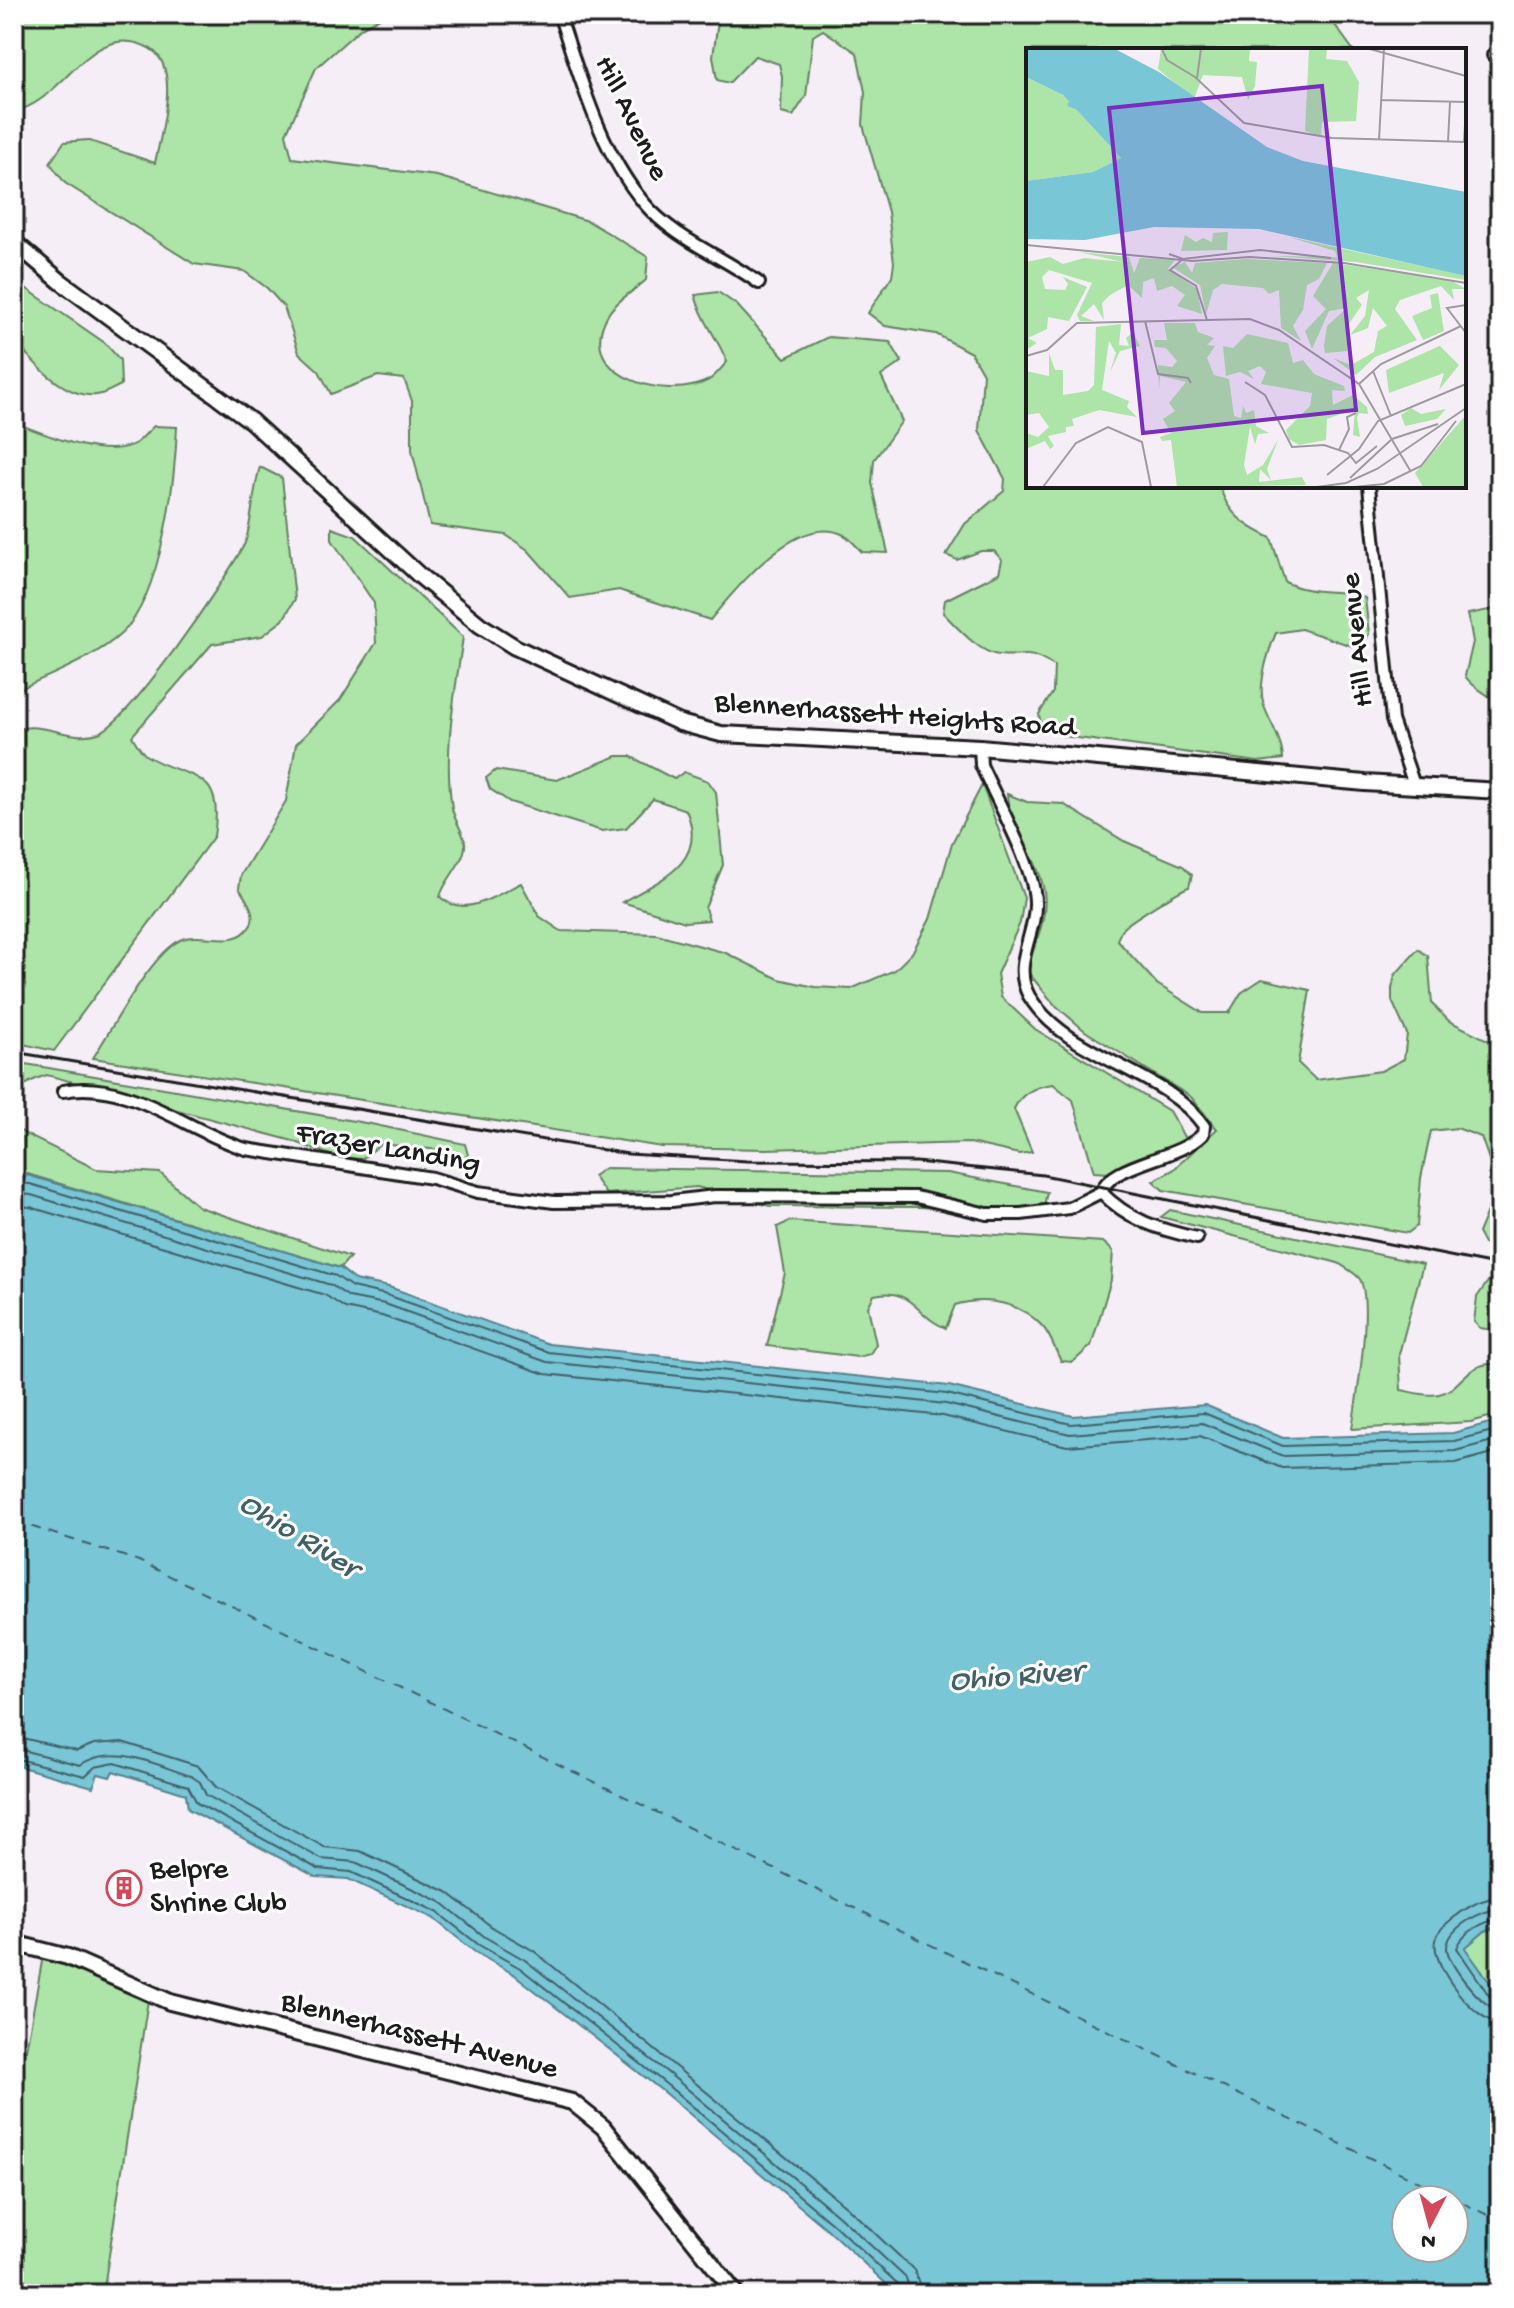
<svg xmlns="http://www.w3.org/2000/svg" width="1514" height="2308" font-family="'Gochi Hand',sans-serif">
	<style>
		.green { fill: #ade4a7; stroke: #648062; stroke-width: 2 }
		.water { fill: #79c6d7; stroke: #54828c; stroke-width: 2; fill-rule: evenodd }
		.lines { fill: none; stroke-linecap: round; stroke-linejoin: round }
		.shore { stroke: #416067; stroke-width: 2 }
		.ferry { stroke: #416067; stroke-width: 2; stroke-dasharray: 10 8; stroke-linecap: butt }
		.street-casing { stroke: #1c1c1c; stroke-width: 16 }
		.secondary-casing { stroke: #1c1c1c; stroke-width: 20 }
		.street { stroke: #fff; stroke-width: 10 }
		.secondary { stroke: #fff; stroke-width: 14 }
		.rail { stroke: #1c1c1c; stroke-width: 3 }
		.labels { text-anchor: middle; dominant-baseline: central; stroke-width: 6; stroke-linejoin: round; paint-order: stroke }
		.street-label { font-size: 30px; fill: #1c1c1c; stroke: #fff }
		.poi-label { font-size: 30px; fill: #1c1c1c; stroke: #fff; text-anchor: start }
		.water-label { font-size: 32px; font-style: italic; fill: #416067; stroke: #fff }
		.inset-river { fill: none; stroke: #79c6d7; stroke-width: 4 }
		.inset-road { fill: none; stroke: #9e9a9f; stroke-width: 2 }
		.view { fill: #7b2cbf; fill-opacity: 0.15; stroke: #7b2cbf; stroke-width: 4 }
		.inset-edge { fill: none; stroke: #1c1c1c; stroke-width: 4 }
	</style>
	<rect width="100%" height="100%" fill="#f5eef7"/>
	<filter id="ink" filterUnits="userSpaceOnUse"><feTurbulence type="fractalNoise" baseFrequency=".0125" numOctaves="2"/><feDisplacementMap in="SourceGraphic" scale="16" xChannelSelector="R" yChannelSelector="G"/><feConvolveMatrix kernelMatrix="1 2 1 2 8 2 1 2 1" color-interpolation-filters="sRGB"/></filter>
	<g filter="url(#ink)">
		<!-- green -->
		<g class="green">
			<path d="M 14,14 L 387,14 L 361,28 L 316,68 L 286,134 L 292,158 L 437,176 L 588,221 L 648,257 L 646,280 C 635,290 616,301 609,313 C 571,375 665,403 709,380 C 716,376 721,368 727,362 C 718,338 702,321 695,295 L 718,292 L 737,305 L 785,358 L 828,337 L 890,342 L 902,362 L 881,376 L 902,421 L 874,460 L 872,483 L 888,553 L 862,552 C 857,547 850,538 844,535 C 797,511 735,590 710,620 L 619,590 L 570,598 L 528,550 L 506,535 L 430,525 L 412,450 L 412,401 L 404,379 L 378,376 L 331,394 L 319,371 L 299,353 L 284,307 L 267,288 L 244,271 L 194,264 L 65,183 L 50,163 L 64,142 L 87,140 L 155,163 C 161,132 182,66 149,48 C 91,17 63,104 14,111 Z"/>
			<path d="M 719,14 L 1327,14 L 1353,50 L 1028,50 L 1028,486 L 1220,486 C 1226,513 1247,527 1271,538 L 1285,582 C 1316,597 1338,587 1365,598 L 1369,634 L 1363,644 L 1352,646 L 1301,629 L 1276,633 C 1268,652 1257,686 1264,706 C 1271,725 1282,739 1283,759 L 1258,762 L 1063,736 L 1041,726 L 1039,714 L 1053,692 L 1054,666 C 1023,648 1030,658 999,655 C 980,654 956,626 943,613 L 945,600 L 999,573 L 1002,560 L 994,551 L 981,551 L 957,560 L 946,555 L 965,524 L 1004,491 L 1005,479 L 979,430 L 983,374 L 971,353 L 936,334 L 885,326 L 868,313 L 892,276 L 894,263 L 888,212 L 863,125 L 865,92 L 857,53 L 823,30 L 813,36 L 806,96 L 793,116 L 781,113 L 782,76 L 779,64 L 755,56 L 729,83 L 717,80 L 713,56 Z"/>
			<path d="M 14,280 L 105,343 L 120,360 L 121,385 C 114,388 105,394 97,395 C 64,399 33,362 14,340 Z"/>
			<path d="M 21,425 C 49,436 106,460 136,443 C 142,439 148,431 154,426 L 177,427 C 175,480 162,595 122,633 C 94,659 48,675 14,692 L 14,548 C 20,538 14,450 14,430 Z"/>
			<path d="M 260,467 L 282,478 L 295,599 L 283,620 L 262,636 L 212,644 L 132,736 C 136,743 141,752 147,756 C 189,781 225,767 214,836 L 54,1051 L 14,1042 L 14,730 C 43,720 69,742 98,733 C 128,724 227,577 244,545 C 251,532 253,488 260,467 Z"/>
			<path d="M 332,528 L 355,536 L 463,637 C 455,694 443,750 452,808 C 454,820 463,831 465,842 C 467,861 444,879 440,897 C 465,919 496,895 521,883 L 539,916 L 561,931 L 657,934 L 726,953 L 779,979 L 815,987 L 851,989 L 895,970 L 912,953 L 930,919 L 952,843 L 982,785 L 1024,898 L 1020,923 L 997,974 L 1001,997 L 1035,1029 L 1169,1111 L 1187,1142 L 1109,1173 L 1094,1172 L 1073,1100 L 1053,1084 C 1036,1086 1021,1093 1014,1109 L 1032,1152 L 1019,1154 L 970,1143 L 766,1149 L 662,1147 L 93,1058 C 111,1031 155,945 186,938 C 204,933 232,946 246,931 C 261,917 247,901 239,888 L 241,875 L 286,801 L 296,744 L 340,700 L 376,643 L 374,603 L 332,540 Z"/>
			<path d="M 1500,608 L 1500,706 C 1489,693 1474,690 1465,676 L 1473,642 L 1468,614 Z"/>
			<path d="M 617,756 L 630,756 L 674,779 L 684,772 L 708,781 L 716,792 L 723,865 L 705,908 L 709,920 L 685,922 L 622,902 C 659,881 709,863 686,810 L 653,799 L 626,828 L 602,831 L 510,802 L 490,789 L 486,778 L 496,770 L 557,780 Z"/>
			<path d="M 1007,794 L 1027,802 L 1063,804 L 1124,841 L 1183,866 L 1192,875 L 1189,887 C 1181,889 1130,921 1123,928 C 1121,930 1118,938 1117,940 L 1157,984 L 1203,1013 L 1229,1013 L 1241,993 L 1262,979 L 1310,990 L 1298,1063 L 1316,1080 L 1381,1071 L 1404,1059 L 1407,1034 L 1392,1001 L 1392,988 L 1395,975 L 1418,949 L 1428,956 L 1432,1004 L 1449,1021 L 1500,1046 L 1500,1247 L 1484,1244 L 1478,1233 L 1498,1185 L 1481,1137 L 1457,1128 L 1431,1131 L 1421,1178 L 1417,1226 L 1408,1233 L 1163,1190 L 1153,1181 L 1173,1170 L 1217,1129 L 1191,1097 L 1085,1031 L 1054,1004 L 1026,970 C 1035,944 1050,914 1043,886 C 1036,853 1009,829 1007,794 Z"/>
			<path d="M 14,1062 L 371,1124 L 465,1144 L 468,1155 L 459,1164 L 440,1150 L 381,1144 L 362,1159 L 338,1158 L 293,1141 L 47,1075 C 25,1082 19,1086 14,1110 Z"/>
			<polygon points="14,1121 16,1128 27,1135 96,1169 160,1173 199,1207 350,1257 340,1268 14,1170"/>
			<polygon points="605,1168 948,1173 1047,1192 1042,1215 920,1207 770,1206 697,1187 606,1194 593,1176"/>
			<path d="M 1170,1210 L 1423,1264 L 1399,1354 L 1401,1390 C 1412,1392 1428,1397 1439,1394 C 1463,1389 1463,1361 1500,1364 L 1500,1414 L 1471,1422 L 1352,1429 C 1356,1402 1374,1298 1359,1278 C 1354,1272 1344,1267 1338,1263 L 1161,1217 Z"/>
			<path d="M 790,1221 L 1103,1242 L 1113,1251 L 1111,1280 L 1091,1346 L 1073,1362 L 1061,1361 C 1055,1350 1051,1336 1043,1327 C 1021,1302 985,1296 955,1305 L 946,1328 C 916,1317 912,1286 874,1295 L 868,1307 L 876,1344 L 870,1354 L 858,1357 L 767,1346 L 785,1273 L 777,1227 Z"/>
			<polygon points="1491,1277 1500,1279 1500,1326 1493,1330 1480,1328 1474,1322 1477,1297"/>
			<polygon points="1500,1926 1500,1997 1464,1948 1485,1931"/>
			<polygon points="43,1956 148,2000 103,2294 14,2294 14,2050 26,2050"/>
		</g>
		<!-- water -->
		<path class="water" d="M 14,1174 L 24,1178 L 27,1175 L 340,1268 L 355,1280 L 389,1287 L 549,1344 L 949,1386 L 1073,1416 L 1205,1405 L 1283,1438 L 1453,1433 L 1500,1420 L 1500,1926 L 1485,1931 L 1465,1948 L 1500,1997 L 1500,2294 L 897,2294 L 827,2229 L 661,2090 L 515,1975 L 475,1952 L 433,1918 L 348,1879 L 316,1877 L 188,1809 L 186,1794 L 113,1771 L 110,1777 L 98,1774 L 93,1787 L 14,1765 ZM 1406,2200 L 1454,2200 L 1454,2248 L 1406,2248 Z"/>
		<g class="lines">
			<!-- shore -->
			<g class="shore">
				<polyline points="14,1183 30,1184 336,1276 352,1287 387,1295 548,1352 947,1394 1071,1424 1204,1413 1283,1446 1454,1441 1500,1429"/>
				<polyline points="14,1193 31,1195 331,1285 349,1297 385,1304 547,1362 946,1404 1070,1434 1202,1423 1283,1456 1455,1451 1500,1439"/>
				<polyline points="14,1206 30,1207 325,1295 345,1308 382,1316 545,1374 943,1416 1067,1446 1200,1436 1282,1468 1456,1463 1500,1451"/>
				<polyline points="14,1736 77,1751 94,1744 122,1742 198,1766 216,1787 324,1847 360,1851 447,1892 492,1927 534,1951 847,2207 914,2270 923,2294"/>
				<path d="M 14,1748 L 80,1765 C 114,1742 155,1765 191,1776 L 200,1782 L 206,1795 L 321,1859 L 355,1862 L 441,1902 L 485,1937 L 525,1960 L 672,2076 L 839,2216 L 906,2278 L 911,2294"/>
				<polyline points="14,1758 85,1776 95,1767 115,1763 188,1786 197,1803 318,1869 351,1872 437,1912 479,1945 520,1968 666,2084 832,2223 899,2285 901,2294"/>
				<path d="M 1500,1897 C 1485,1898 1472,1904 1460,1913 C 1450,1921 1439,1927 1436,1940 C 1430,1965 1475,2022 1500,2023"/>
				<path d="M 1500,1909 C 1483,1910 1449,1926 1447,1947 C 1446,1963 1484,2010 1500,2010"/>
				<path d="M 1500,1919 C 1484,1921 1463,1932 1457,1948 L 1490,1997 L 1500,2000"/>
			</g>
			<!-- ferry -->
			<polyline class="ferry" points="14,1521 139,1561 1500,2221"/>
			<defs>
				<g id="street">
					<path d="M 559,14 C 580,77 600,151 644,203 C 673,238 722,256 759,283"/>
					<polyline points="1493,55 1500,47"/>
					<polyline points="1369,486 1392,720 1414,785"/>
					<path d="M 980,747 L 981,765 C 996,799 1034,866 1035,901 C 1037,933 1011,964 1029,996 C 1066,1058 1165,1070 1204,1126 L 1203,1134 C 1178,1160 1111,1163 1101,1192"/>
					<path d="M 63,1091 C 129,1078 188,1132 246,1149 L 432,1178 L 478,1192 L 554,1202 L 672,1201 L 715,1196 L 916,1197 L 987,1214 L 1021,1214 L 1069,1208 L 1101,1192 C 1128,1220 1160,1230 1197,1238"/>
				</g>
				<g id="secondary">
					<polyline points="14,242 60,281 251,421 420,576 480,625 515,647 680,723 721,734 980,747 1365,783 1500,791"/>
					<polyline points="14,1943 68,1957 170,2002 572,2102 603,2127 736,2294"/>
				</g>
			</defs>
			<!-- street casing -->
			<use href="#street" class="street-casing"/>
			<!-- secondary casing -->
			<use href="#secondary" class="secondary-casing"/>
			<!-- street -->
			<use href="#street" class="street"/>
			<!-- secondary -->
			<use href="#secondary" class="secondary"/>
			<!-- rail -->
			<polyline class="rail" points="14,1052 628,1154 747,1161 916,1162 1043,1175 1500,1266"/>
		</g>
	</g>
	<!-- icons -->
	<defs>
		<symbol id="building-ring" viewBox="-11 -11 22 22"><circle r="9.5" fill="#fff" stroke="#d1495b" stroke-width="1.5"/><path d="M-4-6H4V6H1V3H-1V6H-4ZM-2.5-4.3h1.7v1.8h-1.7ZM.8-4.3h1.7v1.8H.8ZM-2.5-1h1.7V.8h-1.7ZM.8-1h1.7V.8H.8Z" fill="#d1495b"/></symbol>
	</defs>
	<g fill-rule="evenodd">
		<use href="#building-ring" x="104" y="1868" width="40" height="40"/>
	</g>
	<g class="labels">
		<!-- street labels -->
		<g class="street-label">
			<text transform="translate(630 119) rotate(64)">Hill Avenue</text>
			<text transform="translate(1359 640) rotate(-96)">Hill Avenue</text>
			<text transform="translate(895 717) rotate(4)">Blennerhassett Heights Road</text>
			<text transform="translate(388 1150) rotate(10)">Frazer Landing</text>
			<text transform="translate(419 2037) rotate(14)">Blennerhassett Avenue</text>
		</g>
		<!-- poi labels -->
		<g class="poi-label">
			<text x="150" y="1871">Belpre<tspan x="150" dy="34">Shrine Club</tspan></text>
		</g>
		<!-- water labels -->
		<g class="water-label">
			<text transform="translate(298 1537) rotate(32)">Ohio River</text>
			<text transform="translate(1016 1678) rotate(-4)">Ohio River</text>
		</g>
	</g>
	<!-- overview -->
	<g transform="translate(1026 48)">
		<rect width="440" height="440" fill="#f5eef7"/>
		<path d="M 135,1 L 224,1 L 223,13 L 231,14 L 229,38 L 222,52 L 216,29 L 177,27 L 168,51 L 132,21 ZM 283,1 L 301,1 L 300,11 L 321,13 L 333,34 L 330,73 L 296,74 L 295,88 L 279,83 ZM 0,29 L 37,47 L 95,110 L 67,124 L 0,133 ZM 202,184 L 201,202 L 155,203 L 159,187 L 170,194 L 177,190 L 186,194 L 187,185 ZM 263,189 L 419,223 L 440,228 L 440,232 L 330,214 L 247,208 L 311,209 L 309,203 ZM 53,204 L 103,209 L 108,225 L 114,210 L 149,212 L 142,221 L 171,241 L 176,266 L 151,258 L 159,247 L 146,238 L 131,243 L 128,230 L 117,234 L 116,250 L 102,237 L 84,247 L 76,255 L 78,272 L 68,256 L 55,268 L 68,273 L 54,273 L 51,267 L 66,235 L 23,222 L 16,229 L 19,241 L 39,242 L 42,236 L 37,229 L 61,239 L 43,273 L 22,269 L 21,281 L 2,290 L 11,295 L 0,302 L 0,214 L 24,209 L 37,216 L 58,210 L 97,214 ZM 220,211 L 301,215 L 293,231 L 281,237 L 277,262 L 267,278 L 275,293 L 255,280 L 253,242 L 243,246 L 237,240 L 196,236 L 187,242 L 180,267 L 174,237 L 146,219 L 159,214 L 166,225 L 169,215 ZM 307,215 L 424,232 L 440,241 L 426,241 L 428,252 L 415,238 L 374,252 L 369,261 L 391,292 L 349,309 L 330,327 L 307,310 L 325,317 L 348,304 L 352,283 L 361,278 L 347,260 L 342,280 L 324,287 L 339,268 L 343,242 L 330,250 L 336,257 L 322,277 L 321,303 L 299,305 L 298,298 L 301,278 L 321,260 L 303,263 L 286,301 L 279,283 L 300,261 L 287,248 ZM 412,245 L 418,283 L 397,292 L 386,268 L 406,260 L 404,247 ZM 138,275 L 169,275 L 172,284 L 188,290 L 181,297 L 189,298 L 181,310 L 188,327 L 203,331 L 208,368 L 215,370 L 217,358 L 220,365 L 228,362 L 230,378 L 243,385 L 232,386 L 229,396 L 224,379 L 218,417 L 221,427 L 237,417 L 252,392 L 241,421 L 245,432 L 234,421 L 233,434 L 276,429 L 280,437 L 151,439 L 145,392 L 136,393 L 134,389 L 145,385 L 137,371 L 149,363 L 143,355 L 160,334 L 134,328 L 133,342 L 132,317 L 146,319 L 151,313 L 140,300 L 129,299 L 128,292 L 141,292 ZM 95,276 L 93,297 L 103,298 L 100,290 L 107,284 L 114,298 L 94,303 L 84,324 L 90,305 L 83,293 L 76,342 L 103,353 L 101,359 L 111,369 L 73,362 L 46,371 L 48,378 L 40,379 L 40,384 L 22,388 L 28,398 L 24,401 L 19,393 L 0,401 L 0,385 L 12,389 L 23,379 L 13,365 L 0,367 L 0,323 L 23,328 L 23,305 L 29,322 L 37,322 L 37,347 L 62,343 L 68,337 L 70,279 ZM 221,286 L 262,295 L 267,315 L 277,312 L 288,326 L 318,338 L 319,343 L 306,342 L 307,357 L 327,347 L 341,359 L 342,366 L 333,365 L 331,370 L 334,389 L 327,387 L 329,361 L 301,371 L 300,392 L 273,397 L 263,391 L 260,382 L 284,358 L 286,345 L 235,336 L 240,324 L 234,318 L 222,323 L 228,331 L 214,324 L 200,328 L 197,298 L 207,300 ZM 438,287 L 414,298 L 433,317 L 413,342 L 418,325 L 363,345 L 360,322 ZM 385,360 L 395,366 L 420,361 L 411,371 L 379,378 L 375,367 ZM 440,367 L 440,439 L 397,439 L 389,425 Z" fill="#ade4a7"/>
		<path d="M 0,1 L 89,1 L 133,24 L 241,99 L 277,113 L 440,144 L 440,228 L 233,181 L 128,179 L 59,192 L 0,191 L 0,133 L 67,124 L 95,110 L 37,47 L 0,29 Z" fill="#79c6d7"/>
		<path class="inset-river" d="M 42,56 L 287,145 L 440,177"/>
		<path class="inset-road" d="M 136,1 L 141,12 L 169,29 L 218,75 L 306,90 L 440,94M 344,1 L 440,28M 171,30 L 175,1M 355,52 L 440,54M 353,92 L 358,1M 422,94 L 424,54M 438,94 L 440,59M 0,197 L 166,213 L 224,209 L 318,215 L 440,235M 143,206 L 157,211 L 234,202 L 305,210M 157,211 L 144,222 L 170,238 L 181,272M 440,257 L 421,260 L 440,285M 119,273 L 132,326 L 162,330 L 165,335M 0,308 L 21,302 L 51,275 L 224,271 L 253,282 L 333,336 L 385,424M 347,323 L 365,368M 219,334 L 239,347 L 266,399 L 298,397 L 322,405 L 330,415 L 351,398M 333,336 L 355,316 L 435,278M 313,402 L 323,381 L 321,369 L 330,365M 301,427 L 333,401 L 352,373 L 440,336M 324,430 L 366,391 L 412,376M 17,439 L 50,395 L 82,379 L 116,394 L 125,439M 291,439 L 320,435 L 351,421 L 440,360M 328,439 L 358,436 L 395,418 L 430,373"/>
		<path class="view" d="M 296,38 L 330,362 L 117,385 L 83,60 Z"/>
		<rect width="440" height="440" class="inset-edge"/>
	</g>
	<!-- margin -->
	<rect width="1514" height="2308" fill="none" stroke="#fff" stroke-width="48"/>
	<rect x="24" y="24" width="1466" height="2260" fill="none" stroke="#1c1c1c" stroke-width="3" filter="url(#ink)"/>
	<!-- north arrow -->
	<g transform="translate(1430 2224) rotate(186)"><circle r="38" fill="#ffffff" stroke="#a4a4a4" stroke-width="2"/>
	<path d="M0-6L14 30L0 20L-14 30Z" fill="#d1495b"/>
	<text y="-12" font-size="22" font-weight="bold" text-anchor="middle" fill="#1c1c1c">N</text>
	</g>
</svg>
